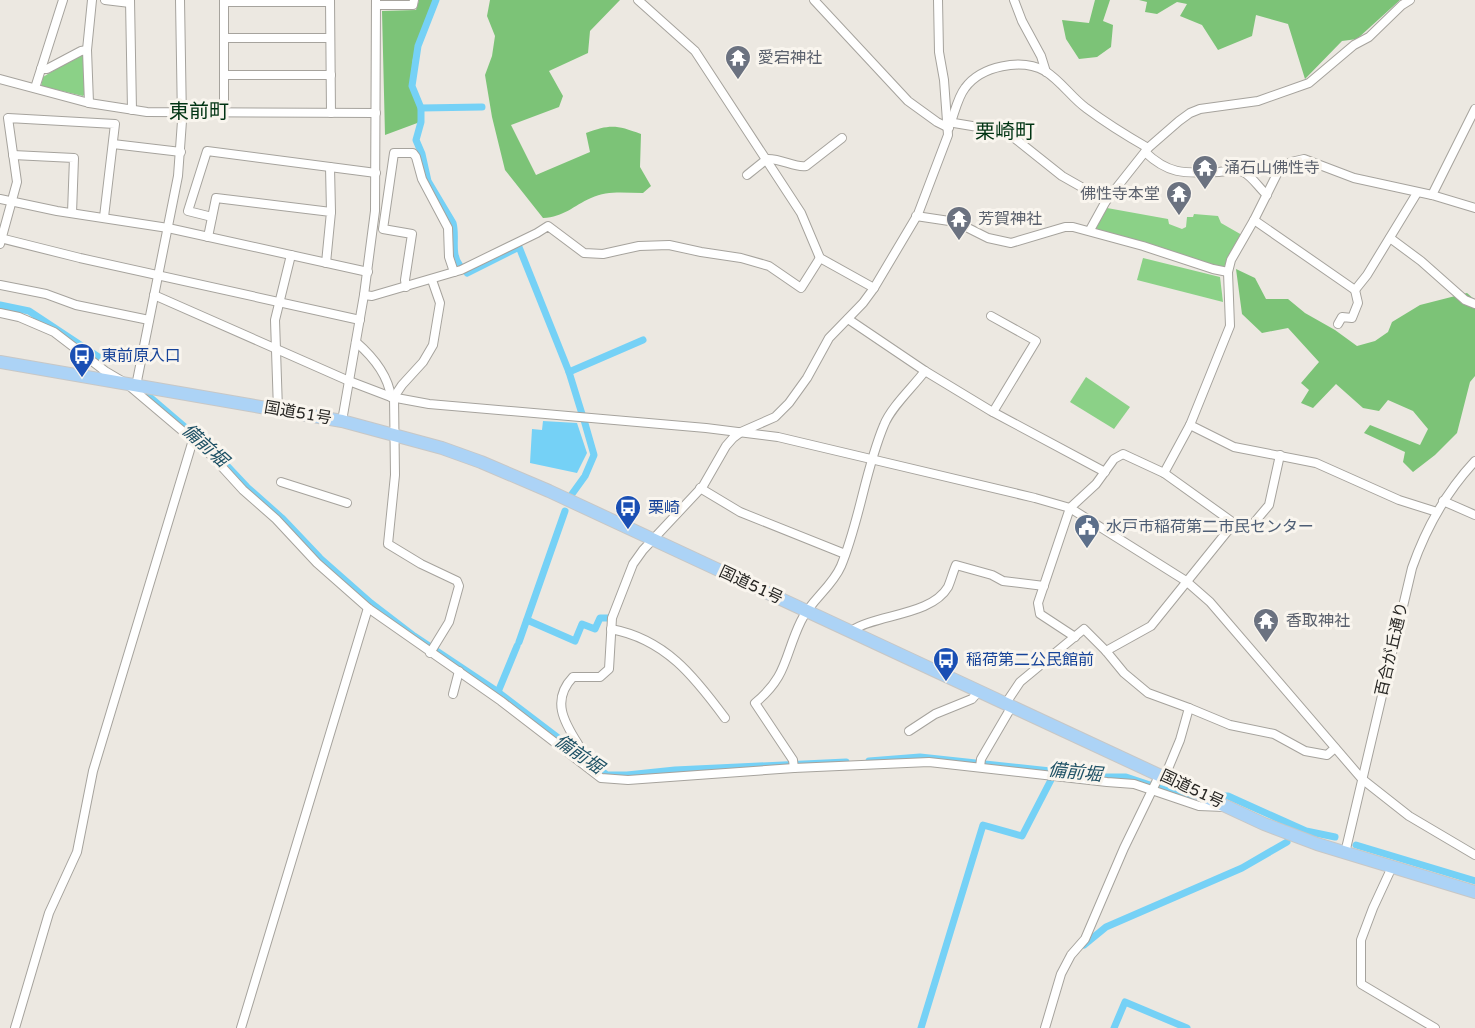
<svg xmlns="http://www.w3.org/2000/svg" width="1475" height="1028" font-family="'Varela Round','Noto Sans JP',sans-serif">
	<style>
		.green { fill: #8bd187 }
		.forest { fill: #7cc377 }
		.water { fill: #75d1f6 }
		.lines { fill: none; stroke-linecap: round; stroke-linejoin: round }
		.canal { stroke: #75d1f6; stroke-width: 7 }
		.minor-casing { stroke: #a6a39d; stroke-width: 10 }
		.highway-casing { stroke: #c7c7c6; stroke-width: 14 }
		.minor { stroke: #fff; stroke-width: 8 }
		.highway { stroke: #acd3f6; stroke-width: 12 }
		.labels { text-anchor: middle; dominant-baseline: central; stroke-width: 6; stroke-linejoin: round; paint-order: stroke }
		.worship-label { font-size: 16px; fill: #5b616d; stroke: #f9f5ee; text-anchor: start }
		.transit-label { font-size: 16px; fill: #164399; stroke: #f9f5ee; text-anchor: start }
		.street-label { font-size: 16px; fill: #282724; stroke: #f9f5ee }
		.service-label { font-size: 16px; fill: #4e5e75; stroke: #f9f5ee; text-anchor: start }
		.water-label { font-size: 18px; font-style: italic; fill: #1e5165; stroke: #f9f5ee }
		.quarter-label { font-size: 20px; fill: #003413; stroke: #f9f5ee }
	</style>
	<rect width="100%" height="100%" fill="#ece8e1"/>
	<!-- green -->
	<g class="green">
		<polygon points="81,54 84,56 85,94 83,96 41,86 43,77"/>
		<polygon points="1107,208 1168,219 1169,224 1182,229 1186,227 1187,217 1193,217 1194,214 1218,216 1221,223 1242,235 1224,267 1209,264 1094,229"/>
		<polygon points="1143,258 1220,277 1223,302 1137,280"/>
		<polygon points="1086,377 1130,407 1114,429 1070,402"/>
	</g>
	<!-- forest -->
	<g class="forest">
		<polygon points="419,0 435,0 413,58 410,86 420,110 420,122 385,135 382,11 416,10"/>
		<path d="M 490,0 L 620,0 L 590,31 L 588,53 L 549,71 L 563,96 L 559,107 L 511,125 L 536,175 L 590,152 L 586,133 C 610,124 617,125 641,134 L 640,167 L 651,186 L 643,193 C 625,193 608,190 591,198 C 573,206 564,217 543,218 L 505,170 L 492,117 L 485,75 L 492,56 L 495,36 L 487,16 Z"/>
		<polygon points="1095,0 1110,0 1103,21 1113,25 1111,47 1097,57 1079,59 1066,39 1062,20 1089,23"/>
		<polygon points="1139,0 1400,0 1357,39 1342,41 1305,79 1288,24 1256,15 1252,36 1218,50 1202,25 1180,16 1187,4 1177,2 1157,14 1145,12 1147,2"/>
		<polygon points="1236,269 1255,278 1266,299 1288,299 1305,313 1335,330 1357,346 1375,341 1388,332 1392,322 1420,305 1467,293 1475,300 1475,376 1470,382 1457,433 1435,455 1413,472 1403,462 1405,452 1364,433 1370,425 1420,445 1428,429 1413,411 1388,400 1379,411 1363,408 1336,384 1313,408 1301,403 1309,390 1301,383 1319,362 1288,328 1262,333 1242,314"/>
	</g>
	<!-- water -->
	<polygon class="water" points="543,421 577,423 587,453 577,473 530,463 532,429 542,430"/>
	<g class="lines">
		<!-- canal -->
		<g class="canal">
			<path d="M 436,0 L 418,46 L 412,86 L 421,108 L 421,122 L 416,140 L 422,154 L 428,181 L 453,223 C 457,237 450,253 460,266"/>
			<polyline points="421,108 482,107"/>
			<polyline points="466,271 467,273 519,247 569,372 582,414"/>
			<polyline points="0,305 29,311 100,358"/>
			<polyline points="569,372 643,340"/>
			<polyline points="145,393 214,452 247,487 282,518 320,558 371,603 414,636 498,692 607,775 627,775 675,770 846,762"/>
			<polyline points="572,494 585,476 594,455 584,420"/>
			<polyline points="527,620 575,641 582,624 595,629 600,618 609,618"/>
			<polyline points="519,642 565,511"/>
			<polyline points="498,692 517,646"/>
			<polyline points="869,761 920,757 1106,777 1126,777 1201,802 1205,802"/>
			<polyline points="1222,796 1228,796 1306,831 1335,837"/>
			<polyline points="1356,845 1475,881"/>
			<polyline points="1084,945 1106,927 1242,868 1287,842"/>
			<polyline points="921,1028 983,825 1022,836 1052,778"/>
			<polyline points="1114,1028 1125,1002 1187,1028"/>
		</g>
		<defs>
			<g id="minor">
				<polyline points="105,0 130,3"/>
				<polyline points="130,0 132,110"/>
				<polyline points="224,0 224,113"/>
				<polyline points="330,0 331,113"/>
				<polyline points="638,0 695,51 801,213 820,258 874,288"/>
				<polyline points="814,0 908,101 937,122 949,128"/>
				<polyline points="1014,0 1022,21 1041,56 1046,72"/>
				<polyline points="224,2 330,2"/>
				<polyline points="376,5 413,5 414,0"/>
				<polyline points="224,38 330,38"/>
				<polyline points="41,69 47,69 81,51 87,50"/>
				<polyline points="224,75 331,75"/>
				<polyline points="0,79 89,103 147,112 376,113"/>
				<polyline points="35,88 63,0"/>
				<polyline points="89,103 87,50 92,0"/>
				<polyline points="948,122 990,129 1013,137 1062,176 1106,201"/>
				<path d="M 951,122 C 955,111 958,97 965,88 C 981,66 1021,58 1045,71 C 1061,81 1072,98 1086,108 C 1106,123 1127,136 1148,148"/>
				<polyline points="113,144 181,152"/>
				<path d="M 1145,152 C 1170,176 1187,173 1219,172 C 1227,171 1236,169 1243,172 C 1252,176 1259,188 1267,195"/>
				<polyline points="13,155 74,158 72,213"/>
				<path d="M 768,159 C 783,159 795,168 806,166 L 842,138"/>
				<polyline points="330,167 331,212"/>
				<polyline points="747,175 767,159"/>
				<polyline points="1432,195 1475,109"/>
				<polyline points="0,199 57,211 168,228 368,272"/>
				<polyline points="916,216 956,222 988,238 1011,243 1065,227 1073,227 1143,246 1213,269 1228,272"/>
				<polyline points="212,217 188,211 207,151 376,173"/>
				<polyline points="1254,220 1355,290 1367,275 1417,193"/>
				<polyline points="1090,230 1106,201 1148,148 1179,121 1190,113 1200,109 1258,101 1309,83 1354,45 1369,37 1402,5 1410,0"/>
				<polyline points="208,237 216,198 331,212 326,263"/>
				<polyline points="0,238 80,258 360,320"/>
				<polyline points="1390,238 1421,261 1465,300 1475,304"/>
				<polyline points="0,244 17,182 8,118 115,124 104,217"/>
				<polyline points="0,285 46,294 76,305 149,320"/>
				<polyline points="406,287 405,280 412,234 383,229 394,153 413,153 416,157 422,179 448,228 449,257 454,272"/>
				<polyline points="154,295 349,381 391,397 429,404 706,428 778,437 1035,498 1070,508 1186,581 1210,602 1362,779 1409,816 1475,855"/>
				<polyline points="364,295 372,296 461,270 537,233 548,226 584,253 603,254 639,246 669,245 701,252 741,258 769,266 801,288 820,258"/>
				<polyline points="0,313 19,317 54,332 105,371 127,384 212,456 243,490 276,519 317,563 368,608 501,701 601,778 628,780 794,768 929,762 1107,782 1134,784 1199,806 1224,807"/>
				<polyline points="991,316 1036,341 993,412"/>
				<polyline points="848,319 925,371 991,411 1105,472"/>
				<polyline points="1338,324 1342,317 1352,318 1358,303 1355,290"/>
				<path d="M 356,342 C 371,355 388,375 391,397"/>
				<polyline points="136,386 178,176 182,121 180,0"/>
				<polyline points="278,410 275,320 291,255"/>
				<polyline points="342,421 364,295 375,211 376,0"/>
				<polyline points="1190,425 1234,447 1316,463 1399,500 1437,512"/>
				<polyline points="1164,473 1190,425 1230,326 1228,272 1231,260 1254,220 1277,174 1284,166 1291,162 1304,159 1354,178 1432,195 1475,208"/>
				<polyline points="281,482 347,503"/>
				<polyline points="700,488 740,512 845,554"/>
				<polyline points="1443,501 1475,515"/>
				<polyline points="1230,528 1253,524 1269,505 1280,455"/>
				<path d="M 611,629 C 665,639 694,676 725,718"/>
				<path d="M 851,631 C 876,614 931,616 948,587 C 951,580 953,572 956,565 L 992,575 L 1003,581 L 1044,586"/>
				<polyline points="1075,637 1040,614 1038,603 1070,508 1096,484 1114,459 1123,454 1164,473 1231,521 1230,528 1151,626 1106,651"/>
				<polyline points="430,653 449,622 459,586 457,581 421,564 388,544 395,475 394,397 402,385 423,362 433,345 440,303 432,280"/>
				<polyline points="453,694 459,671"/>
				<polyline points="1006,703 1020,682 1084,629 1106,651 1124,673 1148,693 1189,708 1230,725 1274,734 1305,751 1327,755 1335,748"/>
				<polyline points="909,731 935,714 972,699 979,691"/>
				<path d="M 572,754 L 578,744 C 564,722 551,700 573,677 L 600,677 L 609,669 L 612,618 L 633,564 L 643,550 L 703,486 L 726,446 L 733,438 L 741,432 L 775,417 L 789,403 L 807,378 L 829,338 L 863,303 L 874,288 L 918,214 L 948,135 L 944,80 L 939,52 L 938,0"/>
				<polyline points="980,767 981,759 1012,706"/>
				<path d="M 794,768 L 793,760 L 755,703 C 788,676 784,656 801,621 C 811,600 832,587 841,566 C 860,520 865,470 884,425 C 891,407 913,387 925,371"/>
				<polyline points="1165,776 1180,740 1189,708"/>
				<path d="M 1345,853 L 1412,568 C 1426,528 1446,492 1475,461"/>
				<polyline points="1392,867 1373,908 1361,940 1361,984 1435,1028"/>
				<polyline points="15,1028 49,913 77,852 93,771 193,440"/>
				<polyline points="241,1028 368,608"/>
				<polyline points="1045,1028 1061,974 1071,955 1085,939 1124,848 1160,774"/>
			</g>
			<polyline id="highway" points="0,362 342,421 442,448 481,462 549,491 1264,824 1317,844 1475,892"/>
		</defs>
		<!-- minor casing -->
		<use href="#minor" class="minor-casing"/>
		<!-- highway casing -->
		<use href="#highway" class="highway-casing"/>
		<!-- minor -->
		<use href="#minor" class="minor"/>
		<!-- highway -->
		<use href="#highway" class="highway"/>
	</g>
	<!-- icons -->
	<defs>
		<symbol id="temple-pin" viewBox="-11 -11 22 30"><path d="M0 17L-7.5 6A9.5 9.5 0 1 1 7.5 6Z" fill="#6b7280" stroke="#f9f5ee"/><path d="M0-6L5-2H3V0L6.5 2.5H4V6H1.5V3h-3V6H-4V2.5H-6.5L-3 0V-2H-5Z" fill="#fff"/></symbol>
		<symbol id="bus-pin" viewBox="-11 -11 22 30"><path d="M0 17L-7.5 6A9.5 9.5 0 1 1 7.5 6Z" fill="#1a4fb4" stroke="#f9f5ee"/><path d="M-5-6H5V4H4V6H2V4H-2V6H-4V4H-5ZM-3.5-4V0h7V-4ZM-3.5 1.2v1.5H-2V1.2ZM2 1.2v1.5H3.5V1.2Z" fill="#fff"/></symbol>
		<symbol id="civic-pin" viewBox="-11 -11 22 30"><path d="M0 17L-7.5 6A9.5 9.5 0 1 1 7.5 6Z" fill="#5c6f8a" stroke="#f9f5ee"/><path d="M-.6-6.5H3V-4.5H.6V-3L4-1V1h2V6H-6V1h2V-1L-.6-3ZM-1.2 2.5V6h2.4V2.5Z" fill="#fff"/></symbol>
	</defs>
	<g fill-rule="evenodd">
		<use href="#temple-pin" x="723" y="43" width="30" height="40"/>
		<use href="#temple-pin" x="1190" y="153" width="30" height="40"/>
		<use href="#temple-pin" x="1164" y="179" width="30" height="40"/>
		<use href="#temple-pin" x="944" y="204" width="30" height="40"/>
		<use href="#bus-pin" x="67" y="341" width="30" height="40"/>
		<use href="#bus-pin" x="613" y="493" width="30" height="40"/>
		<use href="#civic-pin" x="1072" y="512" width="30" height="40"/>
		<use href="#temple-pin" x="1251" y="606" width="30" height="40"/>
		<use href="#bus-pin" x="931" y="645" width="30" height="40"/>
	</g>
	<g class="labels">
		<!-- worship labels -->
		<g class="worship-label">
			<text x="758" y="58">愛宕神社</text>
			<text x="1224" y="168">涌石山佛性寺</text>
			<text x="1160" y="194" text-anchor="end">佛性寺本堂</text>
			<text x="978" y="219">芳賀神社</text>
			<text x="1286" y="621">香取神社</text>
		</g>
		<!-- transit labels -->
		<g class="transit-label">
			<text x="101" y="356">東前原入口</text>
			<text x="648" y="508">栗崎</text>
			<text x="966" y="660">稲荷第二公民館前</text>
		</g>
		<!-- street labels -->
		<g class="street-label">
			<text transform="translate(298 413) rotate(10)">国道51号</text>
			<text transform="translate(751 585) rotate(25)">国道51号</text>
			<text transform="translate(1392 649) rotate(-77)">百合が丘通り</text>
			<text transform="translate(1192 789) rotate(25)">国道51号</text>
		</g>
		<!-- service labels -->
		<g class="service-label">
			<text x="1106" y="527">水戸市稲荷第二市民センター</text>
		</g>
		<!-- water labels -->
		<g class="water-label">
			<text transform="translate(205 445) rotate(42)">備前堀</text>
			<text transform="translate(579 754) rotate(35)">備前堀</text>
			<text transform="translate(1075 772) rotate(6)">備前堀</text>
		</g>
		<!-- quarter labels -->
		<g class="quarter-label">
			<text x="199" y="112">東前町</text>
			<text x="1005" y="132">栗崎町</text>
		</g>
	</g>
</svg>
